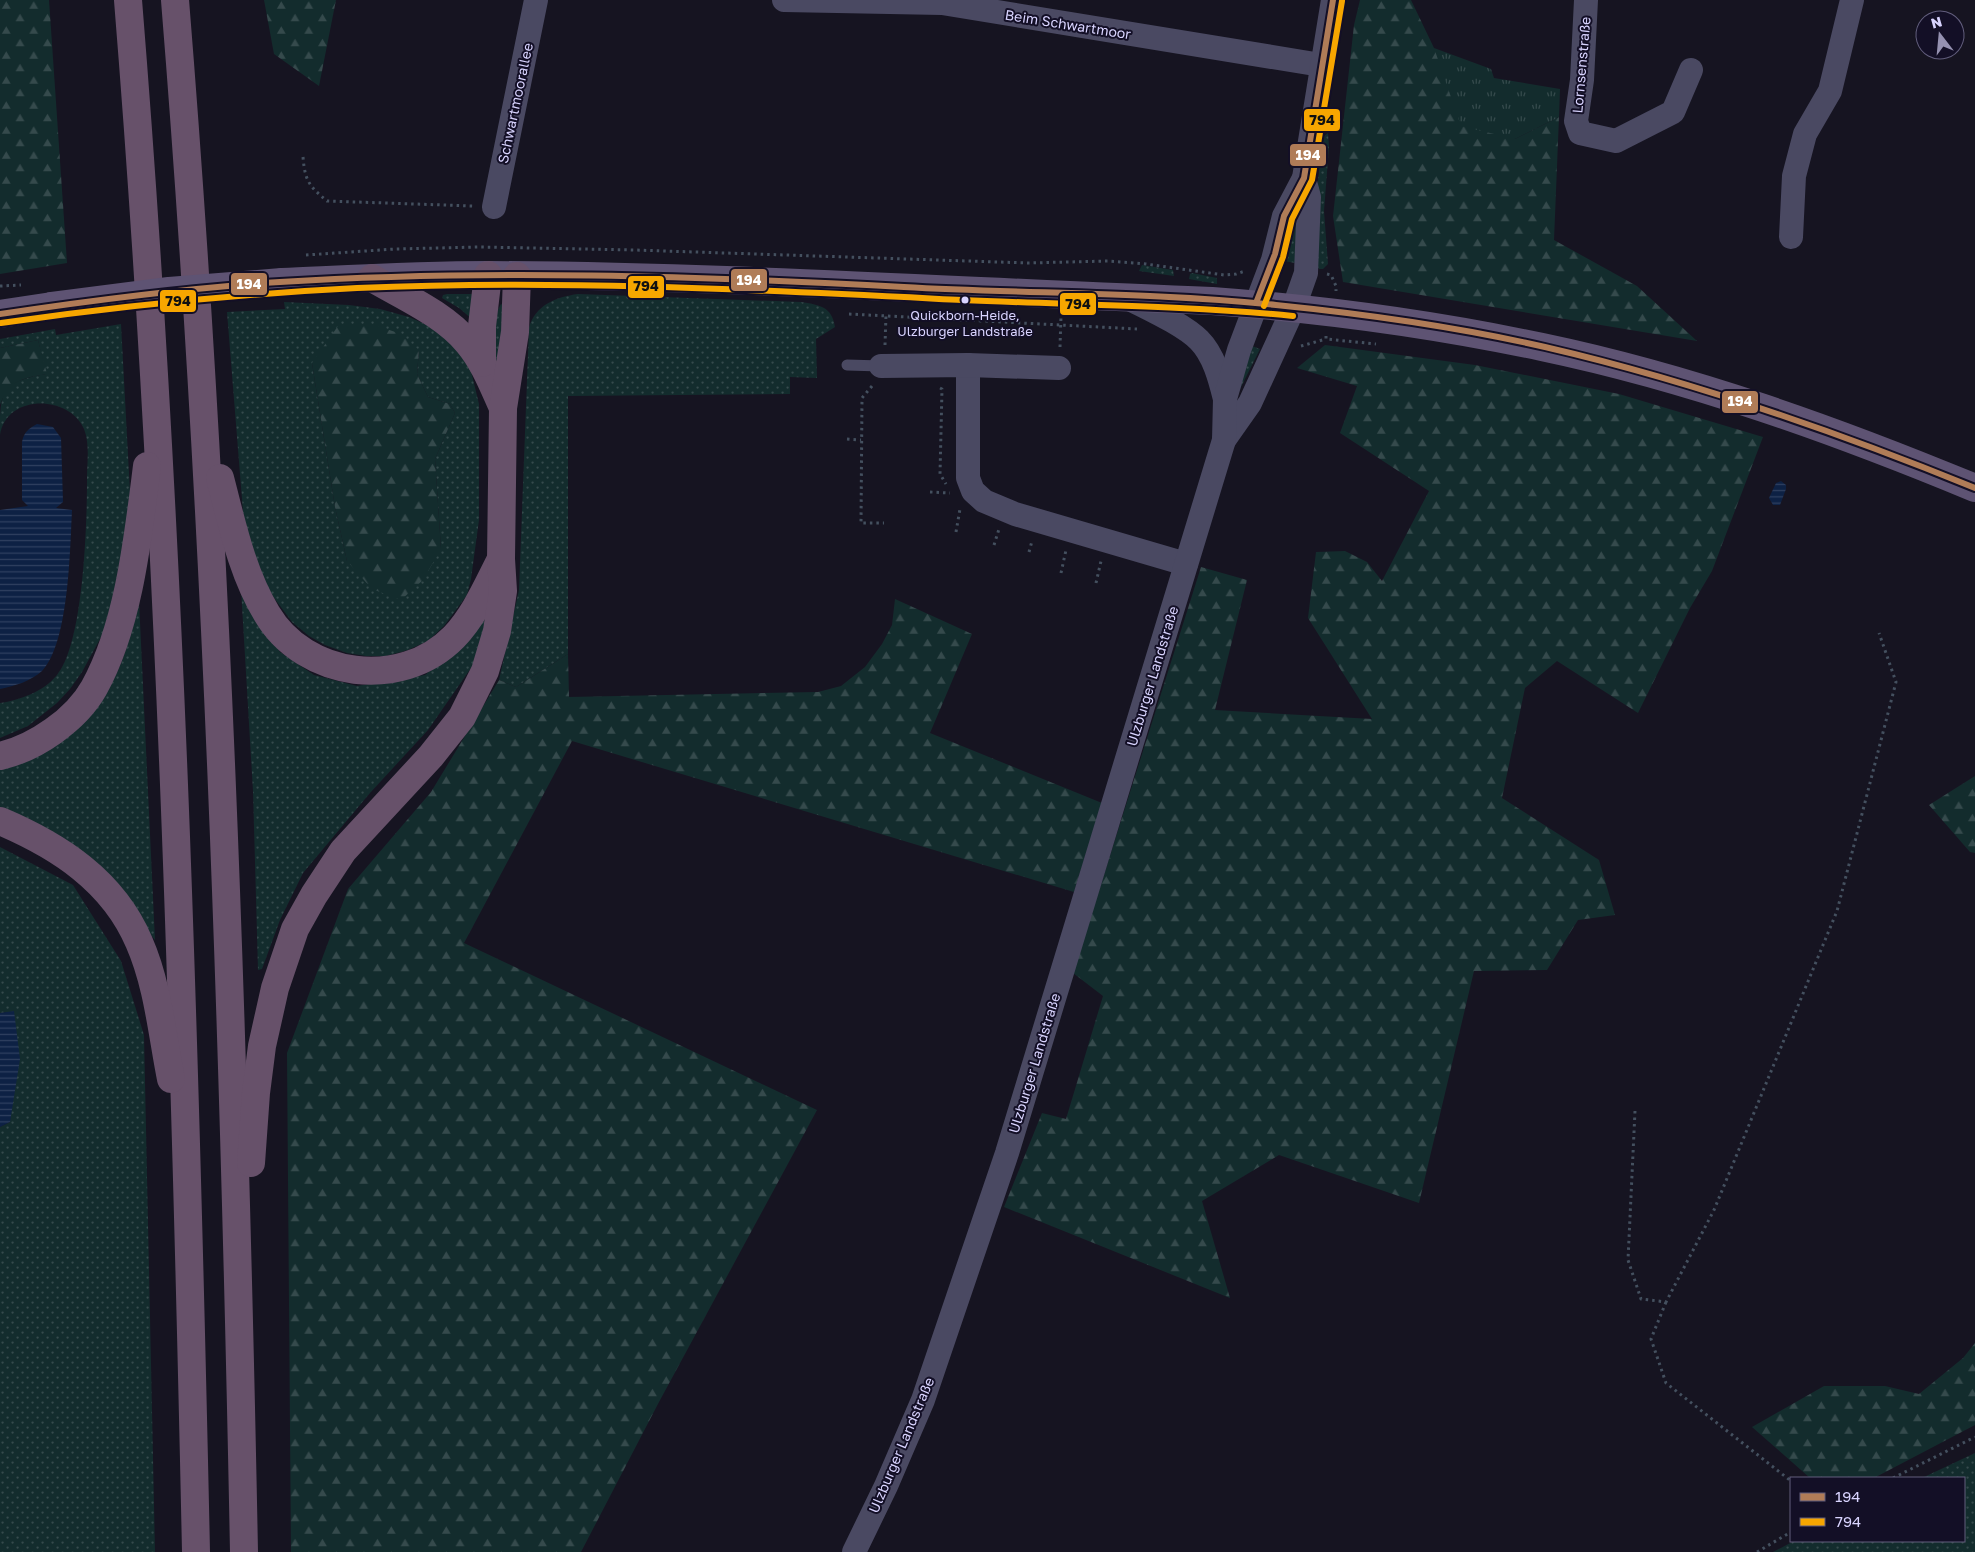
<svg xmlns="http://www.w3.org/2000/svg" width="1975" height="1552" font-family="'Golos Text',sans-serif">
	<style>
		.grass { fill: url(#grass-dots); fill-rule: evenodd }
		.forest { fill: url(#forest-firs) }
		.park { fill: url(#park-tufts) }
		.water { fill: url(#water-rules) }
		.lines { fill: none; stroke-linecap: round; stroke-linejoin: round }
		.path { stroke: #44505f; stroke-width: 3; stroke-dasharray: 2.5 4; stroke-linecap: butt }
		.lane { stroke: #4a4962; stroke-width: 11 }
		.street { stroke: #4a4962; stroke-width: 24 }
		.primary { stroke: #5e5373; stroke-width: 28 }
		.highway { stroke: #67516a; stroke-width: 28 }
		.primary-bridge { stroke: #5e5373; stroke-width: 28 }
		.bus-1-casing { stroke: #130f26; stroke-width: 10 }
		.bus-2-casing { stroke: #130f26; stroke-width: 10 }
		.bus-1 { stroke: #b07c57; stroke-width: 6 }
		.bus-2 { stroke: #f7a600; stroke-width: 6 }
		.bus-dot { fill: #d9d4ff; stroke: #130f26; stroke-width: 2 }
		.labels { text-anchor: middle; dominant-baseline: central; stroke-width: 4; stroke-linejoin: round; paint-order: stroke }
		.bus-label { font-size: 13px; fill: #d9d4ff; stroke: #130f26 }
		.street-label { font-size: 14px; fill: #d9d4ff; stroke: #130f26 }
		.line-badge { stroke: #130f26; stroke-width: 2 }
		.badge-label { font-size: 14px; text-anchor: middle; font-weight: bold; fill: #fff }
		.pale-badge-label { font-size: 14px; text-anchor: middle; font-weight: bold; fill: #111 }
	</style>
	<defs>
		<pattern id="grass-dots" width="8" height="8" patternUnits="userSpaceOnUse" patternTransform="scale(1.25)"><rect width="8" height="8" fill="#132c2d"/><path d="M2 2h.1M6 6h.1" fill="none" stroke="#354a4c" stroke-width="1.8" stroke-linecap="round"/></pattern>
		<pattern id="forest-firs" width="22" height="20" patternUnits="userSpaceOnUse" patternTransform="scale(1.25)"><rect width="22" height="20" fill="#132c2d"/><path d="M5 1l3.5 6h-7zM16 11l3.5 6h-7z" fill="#354a4c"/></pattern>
		<pattern id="park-tufts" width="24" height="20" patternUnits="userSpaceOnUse" patternTransform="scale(1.25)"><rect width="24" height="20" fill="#132c2d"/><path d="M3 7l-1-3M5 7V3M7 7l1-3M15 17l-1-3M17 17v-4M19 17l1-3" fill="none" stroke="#354a4c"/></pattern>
		<pattern id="water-rules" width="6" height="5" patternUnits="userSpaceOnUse" patternTransform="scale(1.25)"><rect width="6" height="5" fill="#0d2144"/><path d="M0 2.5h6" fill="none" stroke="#304060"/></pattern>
	</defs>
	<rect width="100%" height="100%" fill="#161421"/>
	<!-- grass -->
	<g class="grass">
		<path d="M 1328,133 L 1329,146 L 1324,211 L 1328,264 L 1323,269 L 1319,269 C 1309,250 1319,171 1322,146 L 1324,136 Z"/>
		<polygon points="1297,218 1295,263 1284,261"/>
		<polygon points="1142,265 1173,270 1174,276 1139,271"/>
		<polygon points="1192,273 1217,278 1217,284 1189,279 1190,274"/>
		<polygon points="447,294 474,294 473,320 459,308 442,298 443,295"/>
		<path d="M 578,294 L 801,302 C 819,305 832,306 835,327 L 816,339 L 817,378 L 790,377 L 790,394 L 568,396 L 568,654 L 516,687 L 499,680 L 519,590 L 529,328 C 535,305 556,297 578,294 Z"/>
		<path d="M 284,302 L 349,305 L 380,309 L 409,317 L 447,334 L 471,371 L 479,404 L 479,520 L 471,579 L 467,595 L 444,626 L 428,641 L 408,650 L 386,656 L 366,656 L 347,653 L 325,645 L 309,636 L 292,622 L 266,587 L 244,524 L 227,312 L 285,309 ZM 419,350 L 417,374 L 428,397 L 450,404 L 455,413 L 435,459 L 441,549 L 347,561 L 335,507 L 312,363 Z"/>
		<path d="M 501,304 L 503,305 L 499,373 C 494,353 489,323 501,304 Z"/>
		<path d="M 121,324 L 130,492 L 129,531 L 107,626 L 82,672 L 70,689 L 57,703 L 28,726 L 0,738 L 0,703 C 20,700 43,692 57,675 C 84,643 87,522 87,478 C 87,463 90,444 84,429 C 69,394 6,394 0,435 C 0,390 1,382 46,374 L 38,340 L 0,348 L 0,339 L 55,329 L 56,335 Z"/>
		<polygon points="1252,346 1260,349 1240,389 1239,389"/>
		<polygon points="241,589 280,652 314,675 357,686 425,675 470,636 493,599 480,655 428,730 370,793 303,873 280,920 262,969 258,970 253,791"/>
		<path d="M 139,601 L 155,940 L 93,863 L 0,810 L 0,767 C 55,759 95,719 118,670 C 128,650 132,622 139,601 Z"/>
		<polygon points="0,847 73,885 121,961 144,1035 155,1552 0,1552 0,1127 10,1122 14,1012 0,1013"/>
		<polygon points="1975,1453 1975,1552 1773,1552 1794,1541 1964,1541 1964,1478 1922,1478"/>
	</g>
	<!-- forest -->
	<g class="forest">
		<polygon points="0,0 49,0 67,263 0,274"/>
		<polygon points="264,0 336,0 319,86 274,54"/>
		<polygon points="1360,0 1411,0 1434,48 1515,139 1559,117 1554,240 1637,286 1697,341 1343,282 1333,216 1354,25"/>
		<polygon points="375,325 398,333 419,350 417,374 428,397 450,404 455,413 435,459 441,549 423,580 401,600 372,589 347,561 335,507 312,363 338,326"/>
		<path d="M 38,340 L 47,374 C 23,378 9,380 0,405 L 0,348 Z"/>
		<polygon points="1325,345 1475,365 1619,394 1763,437 1712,571 1690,608 1638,713 1557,661 1525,688 1502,798 1599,860 1615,915 1578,920 1547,970 1474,971 1419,1203 1279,1155 1202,1201 1230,1298 1004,1207 1042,1113 1066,1119 1103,996 1073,973 1201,567 1247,580 1215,710 1372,719 1308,618 1316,552 1345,551 1367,562 1382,581 1429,491 1340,433 1357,386 1297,368"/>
		<polygon points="895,599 972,634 930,733 1102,803 1074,892 572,741 464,943 817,1110 659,1402 581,1552 291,1552 287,1053 348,889 431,792 499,680 516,687 568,654 569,697 818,692 841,686 865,667 882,644 892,625"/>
		<polygon points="1975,776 1975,853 1970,852 1929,805"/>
		<polygon points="1975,1343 1975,1425 1874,1478 1810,1478 1752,1427 1824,1386 1885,1386 1919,1394 1963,1358"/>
	</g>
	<!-- park -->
	<polygon class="park" points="1434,48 1491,69 1494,78 1560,89 1559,117 1515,139 1461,126"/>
	<!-- water -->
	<g class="water">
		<path d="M 37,424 L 53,427 L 61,438 L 63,502 L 56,508 L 72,510 C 70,549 69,643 42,671 C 31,681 15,686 0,689 L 0,510 L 28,506 L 22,500 L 22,442 C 24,432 28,429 37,424 Z"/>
		<polygon points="1781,481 1786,485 1786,489 1780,505 1773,505 1769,498 1776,483"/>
		<polygon points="14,1011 20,1059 10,1122 0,1127 0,1013"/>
	</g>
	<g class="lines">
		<!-- path -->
		<g class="path">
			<path d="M 303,157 C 305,181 309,186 327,201 L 473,206"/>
			<polyline points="306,255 395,249 480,247 634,250 1028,263 1108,261 1146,264 1224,275 1236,274 1245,271"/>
			<polyline points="1327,274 1331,275 1336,286 1336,291"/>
			<polyline points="0,286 21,285"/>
			<polyline points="849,314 1137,329"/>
			<polyline points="1326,336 1326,339 1376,344"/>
			<polyline points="885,345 886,315"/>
			<polyline points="1301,346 1326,339"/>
			<polyline points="1060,347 1061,316"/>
			<polyline points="872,386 862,398 861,523 884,523"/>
			<polyline points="940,388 942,389 940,474 946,484"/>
			<polyline points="847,439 861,440"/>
			<polyline points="930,492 950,493"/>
			<polyline points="956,532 960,509"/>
			<polyline points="994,545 999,529"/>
			<polyline points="1029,552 1032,541"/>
			<polyline points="1061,573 1066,550"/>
			<polyline points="1096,583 1101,561"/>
			<polyline points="1635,1111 1628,1260 1641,1299 1666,1302 1714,1210 1837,911 1896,682 1879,633"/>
			<polyline points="1666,1302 1651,1339 1666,1383 1791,1481"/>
			<polyline points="1893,1478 1975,1437"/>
			<polyline points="1757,1552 1791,1532"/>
		</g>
		<!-- lane -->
		<polyline class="lane" points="847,365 881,366"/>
		<!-- street -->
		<g class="street">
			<polyline points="784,0 942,3 1321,65"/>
			<polyline points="1586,0 1582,80 1576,121 1580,133 1616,141 1673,112 1691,70"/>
			<polyline points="494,207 536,0"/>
			<polyline points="1791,237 1794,176 1805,134 1830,91 1852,0"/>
			<path d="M 1126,297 C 1147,308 1183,324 1199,340 C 1214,355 1220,379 1225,399"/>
			<polyline points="968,365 968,478 973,491 984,501 1015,514 1186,564"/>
			<polyline points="881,366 968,365 1059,368"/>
			<polyline points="1224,440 1250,403 1294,307 1306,273 1309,197 1304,178"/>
			<polyline points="854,1552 886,1486 923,1400 1007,1153 1224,440 1225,399 1239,350 1273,260 1284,216 1304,178 1333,0"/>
		</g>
		<!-- primary -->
		<g class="primary">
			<path d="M 282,282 C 350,279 419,275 488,275 C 729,276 970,292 1212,301 C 1322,309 1433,324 1542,347 C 1690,378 1835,430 1975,488"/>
			<polyline points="0,314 52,306"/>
		</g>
		<!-- highway -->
		<g class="highway">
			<path d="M 128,0 C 170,516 185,1034 196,1552"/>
			<path d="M 175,0 C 217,517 234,1034 244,1552"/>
			<path d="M 372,278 C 404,297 444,314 468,343 C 484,362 493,386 503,408"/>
			<polyline points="482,363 482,326 488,275"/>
			<path d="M 220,478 C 232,524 242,573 267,614 C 305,678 401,691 454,637 C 475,615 487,586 501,559"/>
			<path d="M 0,756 C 35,748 76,720 94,688 C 129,625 138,537 147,466"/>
			<path d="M 0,821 C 59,846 113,881 139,942 C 158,985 162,1034 171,1079"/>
			<polyline points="251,1163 256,1093 262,1046 275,988 295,929 314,895 343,851 431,756 462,717 485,671 497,631 503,591 501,559 503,408 515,332 517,276"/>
		</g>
		<!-- primary-bridge -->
		<polyline class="primary-bridge" points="52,306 169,291 282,282"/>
		<defs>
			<g id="bus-1">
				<polyline points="1256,303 1275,254 1284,216 1304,178 1333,0"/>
				<path d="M 0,314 C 93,300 186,288 280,282 C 487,269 697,276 904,287 C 1028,294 1153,292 1276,305 C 1365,314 1458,327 1545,347 C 1692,381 1835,431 1975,488"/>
			</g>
			<g id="bus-2">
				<polyline points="1264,306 1283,257 1292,219 1312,180 1342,1"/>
				<path d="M 1,323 C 120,306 237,294 357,288 C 559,279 761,290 962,300 C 1072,305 1183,305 1293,316"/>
			</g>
		</defs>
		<!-- bus-1 casing -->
		<use href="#bus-1" class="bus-1-casing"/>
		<!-- bus-2 casing -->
		<use href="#bus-2" class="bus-2-casing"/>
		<!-- bus-1 -->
		<use href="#bus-1" class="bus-1"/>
		<!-- bus-2 -->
		<use href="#bus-2" class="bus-2"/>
	</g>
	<!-- markers -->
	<circle class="bus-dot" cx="965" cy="300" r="4.5"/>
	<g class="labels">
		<!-- bus labels -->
		<g class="bus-label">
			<text x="965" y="315">Quickborn-Heide,<tspan x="965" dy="16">Ulzburger Landstraße</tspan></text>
		</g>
		<!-- street labels -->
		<g class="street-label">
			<text transform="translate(1068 24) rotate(9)">Beim Schwartmoor</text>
			<text transform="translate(1581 65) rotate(-85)">Lornsenstraße</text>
			<text transform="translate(515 103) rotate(-78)">Schwartmoorallee</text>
			<text transform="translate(1152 676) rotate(-73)">Ulzburger Landstraße</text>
			<text transform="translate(1034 1063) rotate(-73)">Ulzburger Landstraße</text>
			<text transform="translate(901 1445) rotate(-67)">Ulzburger Landstraße</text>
		</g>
	</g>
	<g class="line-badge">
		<rect x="1303" y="108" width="38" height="24" rx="5" fill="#f7a600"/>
		<rect x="1289" y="143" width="38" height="24" rx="5" fill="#b07c57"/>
		<rect x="730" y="268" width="38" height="24" rx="5" fill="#b07c57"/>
		<rect x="230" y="272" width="38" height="24" rx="5" fill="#b07c57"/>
		<rect x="627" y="275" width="38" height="24" rx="5" fill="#f7a600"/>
		<rect x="159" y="289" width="38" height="24" rx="5" fill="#f7a600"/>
		<rect x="1059" y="292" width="38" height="24" rx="5" fill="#f7a600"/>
		<rect x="1721" y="390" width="38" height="24" rx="5" fill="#b07c57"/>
	</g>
	<g class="badge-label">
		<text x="1308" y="160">194</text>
		<text x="749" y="285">194</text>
		<text x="249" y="289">194</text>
		<text x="1740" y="406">194</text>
	</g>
	<g class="pale-badge-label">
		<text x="1322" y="125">794</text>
		<text x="646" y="291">794</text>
		<text x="178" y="306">794</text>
		<text x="1078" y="309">794</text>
	</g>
	<!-- legend -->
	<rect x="1790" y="1477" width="175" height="65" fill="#130f26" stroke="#625e7d"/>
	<rect x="1800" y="1493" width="25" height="8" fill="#b07c57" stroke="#625e7d"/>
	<text x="1835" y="1502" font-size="15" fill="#d9d4ff">194</text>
	<rect x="1800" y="1518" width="25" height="8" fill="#f7a600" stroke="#625e7d"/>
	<text x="1835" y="1527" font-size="15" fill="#d9d4ff">794</text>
	<!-- north arrow -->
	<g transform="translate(1940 35) rotate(344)"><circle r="24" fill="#130f26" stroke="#625e7d"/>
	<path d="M0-4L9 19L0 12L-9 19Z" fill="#9591b1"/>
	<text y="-8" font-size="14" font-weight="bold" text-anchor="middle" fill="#d9d4ff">N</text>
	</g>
</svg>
